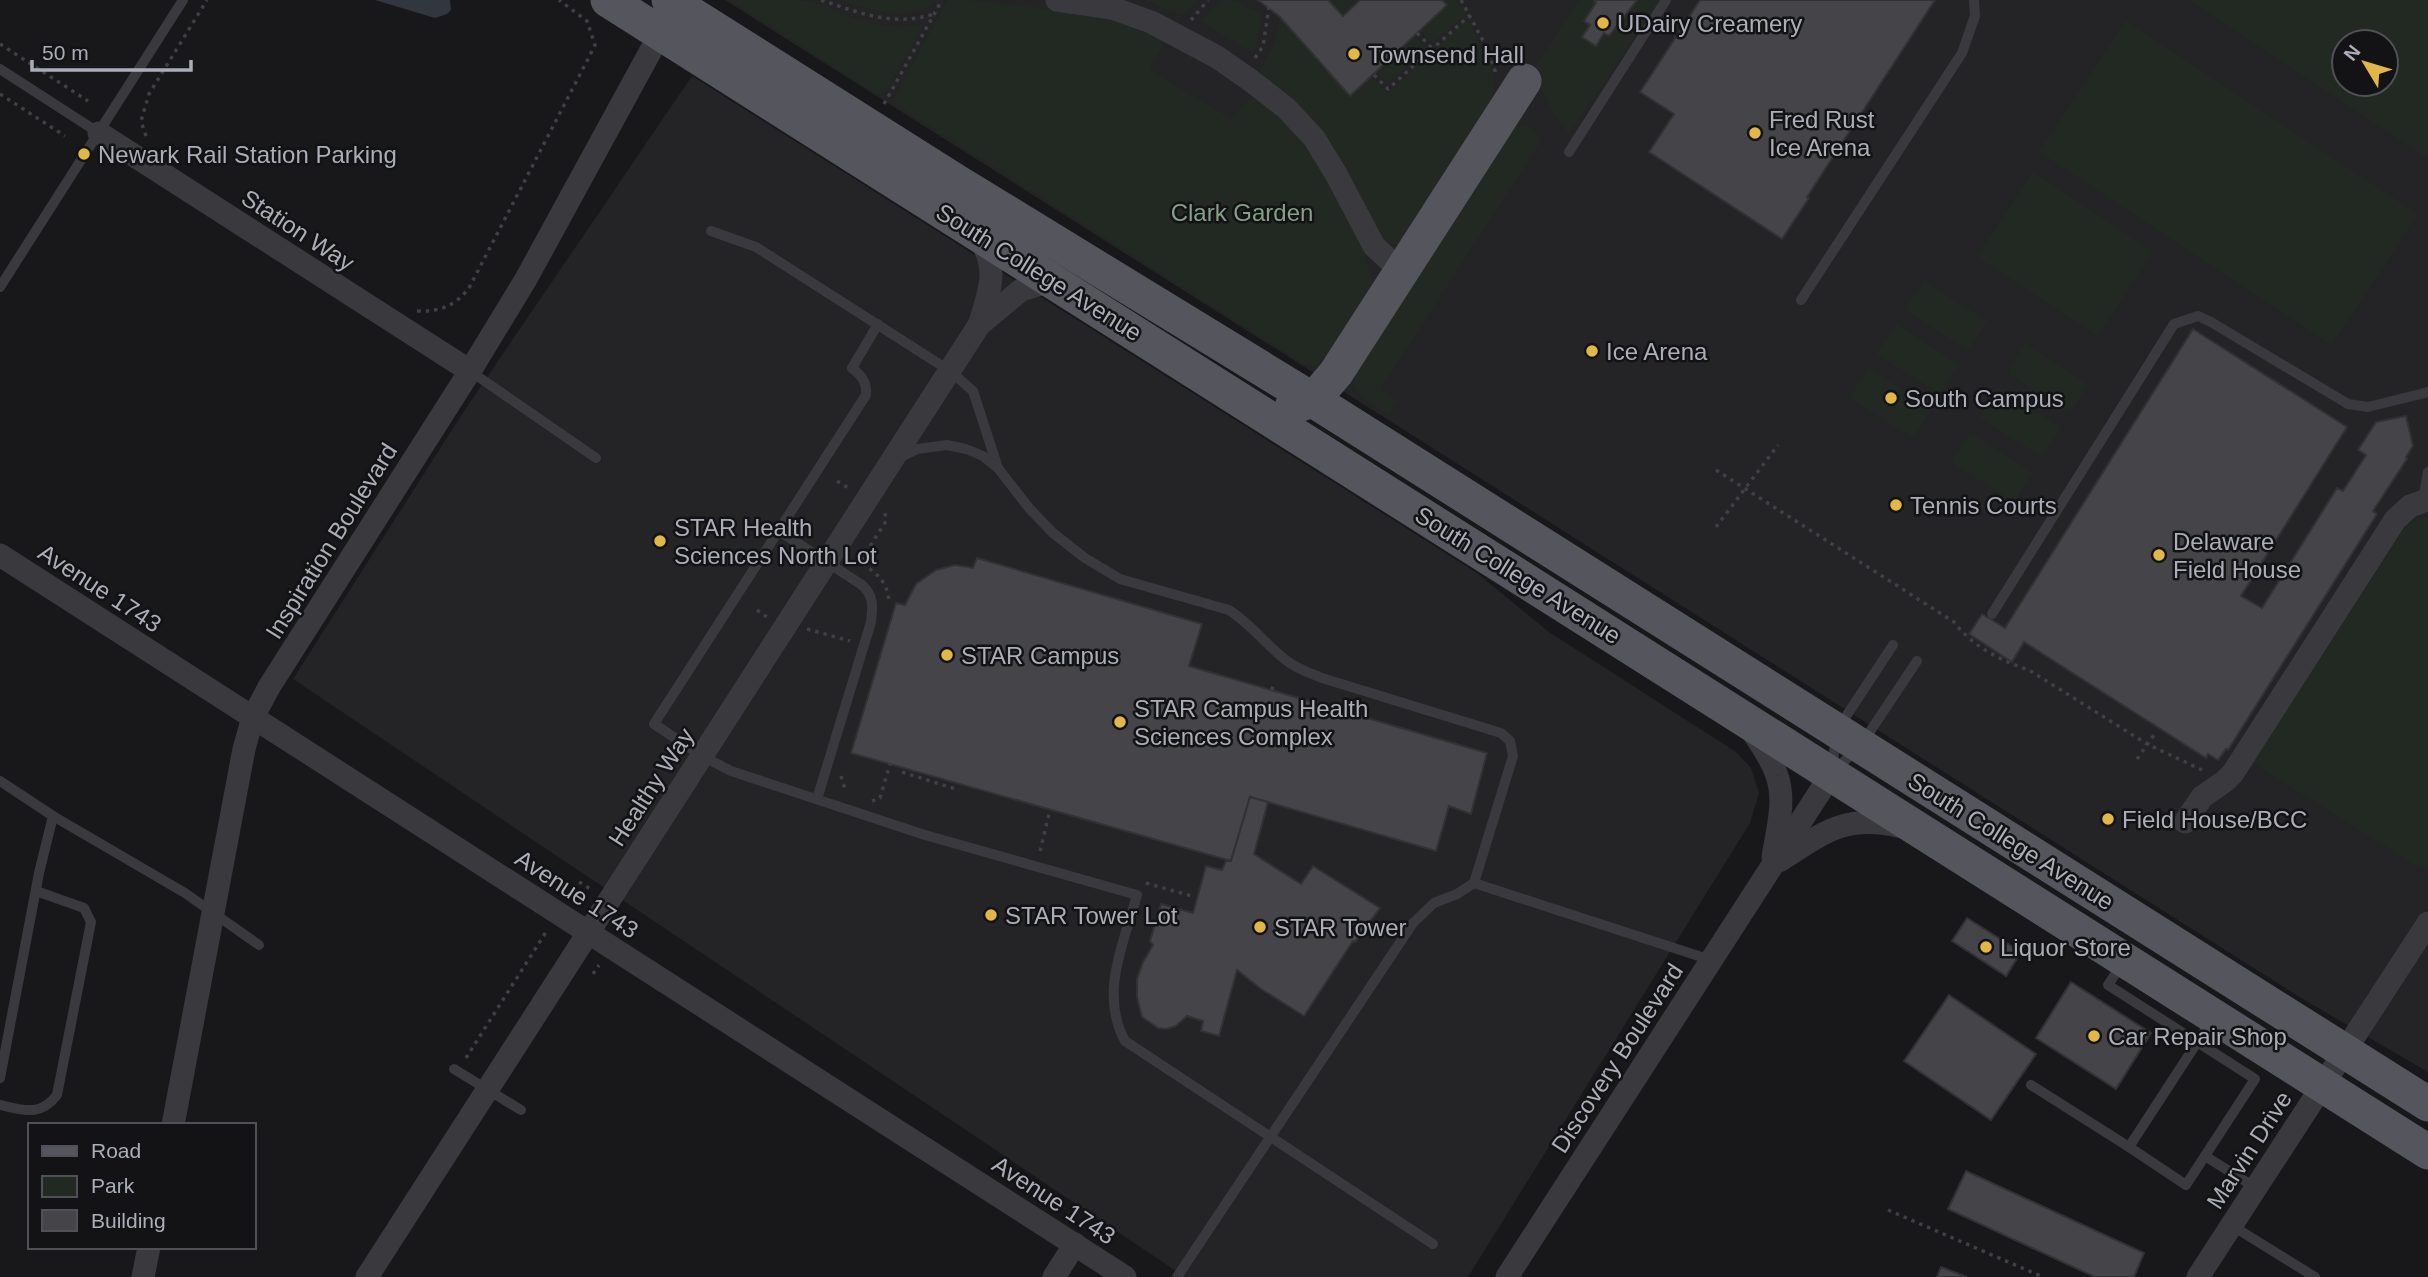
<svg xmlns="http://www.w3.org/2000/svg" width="2428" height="1277" font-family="Helvetica,sans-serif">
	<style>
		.built { fill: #242426; fill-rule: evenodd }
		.green { fill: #222923; fill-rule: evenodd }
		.water { fill: #31373e }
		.building { fill: #454549; stroke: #323235; stroke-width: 2 }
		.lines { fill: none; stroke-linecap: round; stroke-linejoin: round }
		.path { stroke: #3f4045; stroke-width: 3.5; stroke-dasharray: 3.5 5; stroke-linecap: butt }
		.service { stroke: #39393e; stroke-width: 10 }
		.minor { stroke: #39393e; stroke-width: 23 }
		.primary { stroke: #55565d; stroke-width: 35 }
		.poi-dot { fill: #e1b748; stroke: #131214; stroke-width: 2.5 }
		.labels { text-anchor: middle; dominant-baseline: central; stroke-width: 5; stroke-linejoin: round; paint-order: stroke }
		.poi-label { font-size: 24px; fill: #abaeb8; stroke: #131214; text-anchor: start }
		.park-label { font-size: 24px; fill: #84a187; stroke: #131214 }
		.street-label { font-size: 24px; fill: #abaeb8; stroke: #131214 }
	</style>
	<rect width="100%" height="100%" fill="#181719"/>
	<!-- built -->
	<g class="built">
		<path d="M 725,0 L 2428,0 L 2428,1072 L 2301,998 ZM 2344,42 L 2386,42 L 2386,84 L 2344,84 Z"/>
		<polygon points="692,76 1477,573 1549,632 1736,752 1751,768 1759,793 1750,823 1468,1277 1185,1277 293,679 464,411"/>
	</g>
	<!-- green -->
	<g class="green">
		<path d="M 730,0 C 751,0 787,0 806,1 C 846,11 882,37 925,23 L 885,92 L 876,94 Z"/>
		<path d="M 840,0 L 937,0 C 909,25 872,10 840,0 Z"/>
		<path d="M 948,0 L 967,0 L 1108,16 L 1159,37 L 1163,46 L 1150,70 L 1232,119 C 1242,108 1246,96 1263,99 L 1320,160 L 1360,238 L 1375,291 L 1331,361 L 1324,357 C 1318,366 1312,368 1302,363 L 892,102 Z"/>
		<polygon points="1145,0 1196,0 1186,14 1181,15"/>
		<path d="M 1223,0 C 1242,0 1245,9 1261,12 L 1258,40 L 1252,53 L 1201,21 Z"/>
		<polygon points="1329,0 1358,0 1343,14"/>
		<polygon points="1443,0 1457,0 1466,13 1433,43 1421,31 1447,5"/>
		<polygon points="1579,0 1660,0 1569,134 1553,112 1533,71"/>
		<path d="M 2189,0 L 2428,0 L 2428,158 ZM 2344,42 L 2386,42 L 2386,84 L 2344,84 Z"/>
		<polygon points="1280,19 1350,97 1371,77 1388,94 1468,19 1493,73 1494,95 1498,97 1404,243 1393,245 1382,239 1258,75 1275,42"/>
		<polygon points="2126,21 2418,214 2332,345 2039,152"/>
		<polygon points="1414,37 1427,48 1388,84 1377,73"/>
		<path d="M 1526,125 L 1535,131 L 1541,141 L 1381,388 L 1397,401 L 1389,415 C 1375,405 1351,396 1355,376 L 1347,371 L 1515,126 Z"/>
		<polygon points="2033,172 2153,251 2098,336 1977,257"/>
		<polygon points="1924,281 1987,321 1968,350 1905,310"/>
		<polygon points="1896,324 1959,365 1940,394 1877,354"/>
		<polygon points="2025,344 2088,384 2070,413 2007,373"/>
		<polygon points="1868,368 1931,408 1913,438 1850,398"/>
		<polygon points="1998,388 2061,428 2042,457 1979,417"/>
		<polygon points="1970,433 2033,473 2014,502 1951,462"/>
		<polygon points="2428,515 2428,866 2421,869 2253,763 2402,532 2408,524"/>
	</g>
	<!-- water -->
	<polygon class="water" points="375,0 450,0 451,10 447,14 435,18"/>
	<!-- building -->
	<g class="building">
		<polygon points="1258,0 1328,0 1343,16 1360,0 1442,0 1447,5 1350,96 1280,17"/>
		<polygon points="1594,0 1637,0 1609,36 1604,33 1596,46 1582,37 1590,25 1584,21 1596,3"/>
		<polygon points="1700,0 1935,0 1807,197 1809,198 1782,239 1649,152 1674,114 1640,92"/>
		<polygon points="2193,329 2347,427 2241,596 2262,608 2337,488 2343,491 2366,455 2358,450 2376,422 2406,416 2413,446 2406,457 2407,459 2373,511 2377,514 2228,750 2226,749 2218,760 2208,754 2206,758 2024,642 2012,662 1969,634 1982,614 2005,628"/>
		<polygon points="977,558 1202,624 1189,666 1487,753 1471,814 1449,806 1436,851 1250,797 1231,861 851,753 896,603 905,605 916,584 936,570 955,565 973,568"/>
		<polygon points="1250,797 1268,802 1254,854 1301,884 1313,866 1380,908 1355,942 1353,941 1304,1016 1261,989 1237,970 1219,1036 1201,1031 1203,1021 1187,1016 1176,1026 1166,1029 1158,1028 1142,1017 1137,997 1137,979 1143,962 1153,945 1150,941 1161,904 1193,913 1206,866 1222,870 1226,861 1231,861"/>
		<polygon points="1967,918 2021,952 2006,976 1952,941"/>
		<polygon points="2071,982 2151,1033 2116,1089 2036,1038"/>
		<polygon points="1949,995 2036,1054 1991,1120 1904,1061"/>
		<polygon points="1966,1171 2144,1253 2134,1277 2095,1277 1948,1209"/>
		<polygon points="1941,1267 1967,1277 1937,1277"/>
	</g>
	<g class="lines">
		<!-- path -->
		<g class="path">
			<path d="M 821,0 C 860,13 893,27 934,14"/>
			<polyline points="1461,0 1488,50 1496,74"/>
			<polyline points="1191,20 1208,0"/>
			<polyline points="1417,33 1433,49"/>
			<polyline points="0,44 88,101"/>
			<polyline points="1255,58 1263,46 1269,7"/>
			<polyline points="1374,75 1388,89 1470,15"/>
			<polyline points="0,94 65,136"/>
			<polyline points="884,104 942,0"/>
			<polyline points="146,136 141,121 149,94 207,0"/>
			<path d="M 417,311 C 440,312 455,306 469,288 L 588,59 L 595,45 L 587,21 L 559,0"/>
			<path d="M 1716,470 L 1954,622 C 1972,646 2001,661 2029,670 L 2147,744 L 2202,770"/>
			<polyline points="837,481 850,489"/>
			<path d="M 885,513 L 886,521 L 860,562 C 876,573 887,580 889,601"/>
			<polyline points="1716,527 1778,445"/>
			<polyline points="757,610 767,617"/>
			<polyline points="807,629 850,641"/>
			<polyline points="1272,690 1273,685"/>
			<polyline points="2137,759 2156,732"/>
			<polyline points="902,772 959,790"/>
			<polyline points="841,776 846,792"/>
			<polyline points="872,801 880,798 890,764"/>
			<polyline points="1040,851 1050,810"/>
			<polyline points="579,882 592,890"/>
			<polyline points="1146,883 1195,897"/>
			<polyline points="621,931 626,917 624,916"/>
			<polyline points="593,974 599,965"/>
			<polyline points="466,1058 546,932"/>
			<polyline points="1888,1210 2043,1277"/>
		</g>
		<!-- service -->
		<g class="service">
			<polyline points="0,69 99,133"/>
			<polyline points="1569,152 1666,0"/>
			<polyline points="711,231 756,247 950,371 973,391 998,468"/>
			<polyline points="0,287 183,0"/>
			<polyline points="1801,300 1962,53 1975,16 1974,0"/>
			<path d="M 878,324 L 852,368 C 862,376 867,382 866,395 L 654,724 L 702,756 L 731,771 L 925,835 L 1137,895 C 1124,943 1099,993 1125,1041 L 1433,1244"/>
			<polyline points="470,371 596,458"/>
			<path d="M 899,458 L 917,449 L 947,445 L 966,449 L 983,456 L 998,468 L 1029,508 L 1053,533 L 1085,558 L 1120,579 L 1229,610 C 1251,624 1266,645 1287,661 C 1297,669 1310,673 1322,678 L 1501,733 L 1510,741 L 1513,756 L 1474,883 L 1457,894 L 1434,903 L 1413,923 L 1177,1277"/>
			<polyline points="2423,500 2428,472"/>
			<path d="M 779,531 L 862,585 C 874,596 873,606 871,622 L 817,799"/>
			<polyline points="1992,614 2174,324 2198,316 2211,322 2348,404 2368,407 2428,392"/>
			<polyline points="1832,768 1837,730 1893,645"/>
			<polyline points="1834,771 1861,745 1917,661"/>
			<polyline points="0,781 53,816 185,893 259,945"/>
			<polyline points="1474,883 1711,960"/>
			<polyline points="2122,964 2108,985 2255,1079 2186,1185 2129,1147 2198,1041 2211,1021"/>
			<polyline points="454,1069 521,1110"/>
			<polyline points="0,1078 39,873 53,816"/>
			<polyline points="2031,1085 2129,1147"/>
			<path d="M 0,1105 C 24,1110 40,1117 57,1095 L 91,922 L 84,908 L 36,891"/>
			<polyline points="2205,1156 2256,1188"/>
			<polyline points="2231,1225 2315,1277"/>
		</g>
		<!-- minor -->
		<g class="minor">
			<polyline points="1057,0 1112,8 1151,22 1217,57 1250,80 1286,108 1314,138 1336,174 1374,246 1402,272"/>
			<polyline points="99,133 470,371"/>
			<path d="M 977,235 C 1000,266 990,291 979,325"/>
			<polyline points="0,555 1125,1277"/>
			<path d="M 1750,728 C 1760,743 1772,759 1777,776 C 1786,801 1777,831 1773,857"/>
			<polyline points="2185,822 2202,797 2225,781 2233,773 2395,520 2410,506 2428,500"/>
			<path d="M 1779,861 C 1825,832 1846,813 1902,827"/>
			<polyline points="173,1125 244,749 253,717 269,687 470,371 526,279 667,21"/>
			<polyline points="143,1277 149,1247"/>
			<polyline points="367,1277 979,325 1021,290 1054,280"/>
			<polyline points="1054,1277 1075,1244"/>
			<polyline points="1507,1277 1832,773"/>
			<polyline points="2198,1277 2428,923"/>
		</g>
		<!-- primary -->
		<g class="primary">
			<polyline points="608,0 2428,1152"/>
			<polyline points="669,0 957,182 1313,400 2428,1104"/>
			<polyline points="1292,407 1313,400 1336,373 1524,81"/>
		</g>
	</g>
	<!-- markers -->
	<g class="poi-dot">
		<circle cx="1603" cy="23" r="7"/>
		<circle cx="1354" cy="54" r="7"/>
		<circle cx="1755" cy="133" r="7"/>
		<circle cx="84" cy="154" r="7"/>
		<circle cx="1592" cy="351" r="7"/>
		<circle cx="1891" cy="398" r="7"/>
		<circle cx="1896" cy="505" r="7"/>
		<circle cx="660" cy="541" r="7"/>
		<circle cx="2159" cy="555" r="7"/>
		<circle cx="947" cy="655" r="7"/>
		<circle cx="1120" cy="722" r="7"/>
		<circle cx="2108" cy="819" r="7"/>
		<circle cx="991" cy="915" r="7"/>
		<circle cx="1260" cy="927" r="7"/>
		<circle cx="1986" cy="947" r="7"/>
		<circle cx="2094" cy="1036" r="7"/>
	</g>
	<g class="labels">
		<!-- poi labels -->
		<g class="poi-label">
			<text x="1617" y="23">UDairy Creamery</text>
			<text x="1368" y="54">Townsend Hall</text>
			<text x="1769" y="119">Fred Rust<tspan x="1769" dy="28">Ice Arena</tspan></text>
			<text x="98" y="154">Newark Rail Station Parking</text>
			<text x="1606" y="351">Ice Arena</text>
			<text x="1905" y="398">South Campus</text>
			<text x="1910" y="505">Tennis Courts</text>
			<text x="674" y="527">STAR Health<tspan x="674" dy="28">Sciences North Lot</tspan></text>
			<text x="2173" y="541">Delaware<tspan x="2173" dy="28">Field House</tspan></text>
			<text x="961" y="655">STAR Campus</text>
			<text x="1134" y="708">STAR Campus Health<tspan x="1134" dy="28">Sciences Complex</tspan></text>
			<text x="2122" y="819">Field House/BCC</text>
			<text x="1005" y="915">STAR Tower Lot</text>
			<text x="1274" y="927">STAR Tower</text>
			<text x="2000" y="947">Liquor Store</text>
			<text x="2108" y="1036">Car Repair Shop</text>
		</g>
		<!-- park labels -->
		<g class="park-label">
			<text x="1242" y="212">Clark Garden</text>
		</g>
		<!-- street labels -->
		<g class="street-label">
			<text transform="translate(298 230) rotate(33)">Station Way</text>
			<text transform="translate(1039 272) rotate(32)">South College Avenue</text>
			<text transform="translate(331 541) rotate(-58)">Inspiration Boulevard</text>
			<text transform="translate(1518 575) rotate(32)">South College Avenue</text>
			<text transform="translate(100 588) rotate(33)">Avenue 1743</text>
			<text transform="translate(651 787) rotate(-57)">Healthy Way</text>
			<text transform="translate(2011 841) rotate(32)">South College Avenue</text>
			<text transform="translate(577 894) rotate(33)">Avenue 1743</text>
			<text transform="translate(1617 1058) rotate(-57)">Discovery Boulevard</text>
			<text transform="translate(2249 1150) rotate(-57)">Marvin Drive</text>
			<text transform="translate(1054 1200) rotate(33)">Avenue 1743</text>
		</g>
	</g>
	<!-- legend -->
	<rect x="28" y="1123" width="228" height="126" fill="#131214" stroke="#505056" stroke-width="2"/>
	<rect x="42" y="1146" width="35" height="10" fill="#55565d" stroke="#505056" stroke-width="2"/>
	<text x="91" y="1158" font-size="21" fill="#abaeb8">Road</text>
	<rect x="42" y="1176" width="35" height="21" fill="#222923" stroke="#505056" stroke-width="2"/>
	<text x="91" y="1193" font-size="21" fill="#abaeb8">Park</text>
	<rect x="42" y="1210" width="35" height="21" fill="#454549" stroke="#505056" stroke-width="2"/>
	<text x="91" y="1228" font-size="21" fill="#abaeb8">Building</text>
	<!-- north arrow -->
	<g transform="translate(2365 63) rotate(308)"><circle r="33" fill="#131214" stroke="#505056" stroke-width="2"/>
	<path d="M0-5L12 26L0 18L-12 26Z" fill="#e1b748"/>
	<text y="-10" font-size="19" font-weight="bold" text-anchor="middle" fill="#abaeb8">N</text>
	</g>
	<!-- scale -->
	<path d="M32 60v10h159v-10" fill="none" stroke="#abaeb8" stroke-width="3.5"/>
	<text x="42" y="60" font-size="21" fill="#abaeb8" stroke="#131214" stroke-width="5" paint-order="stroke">50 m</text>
</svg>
